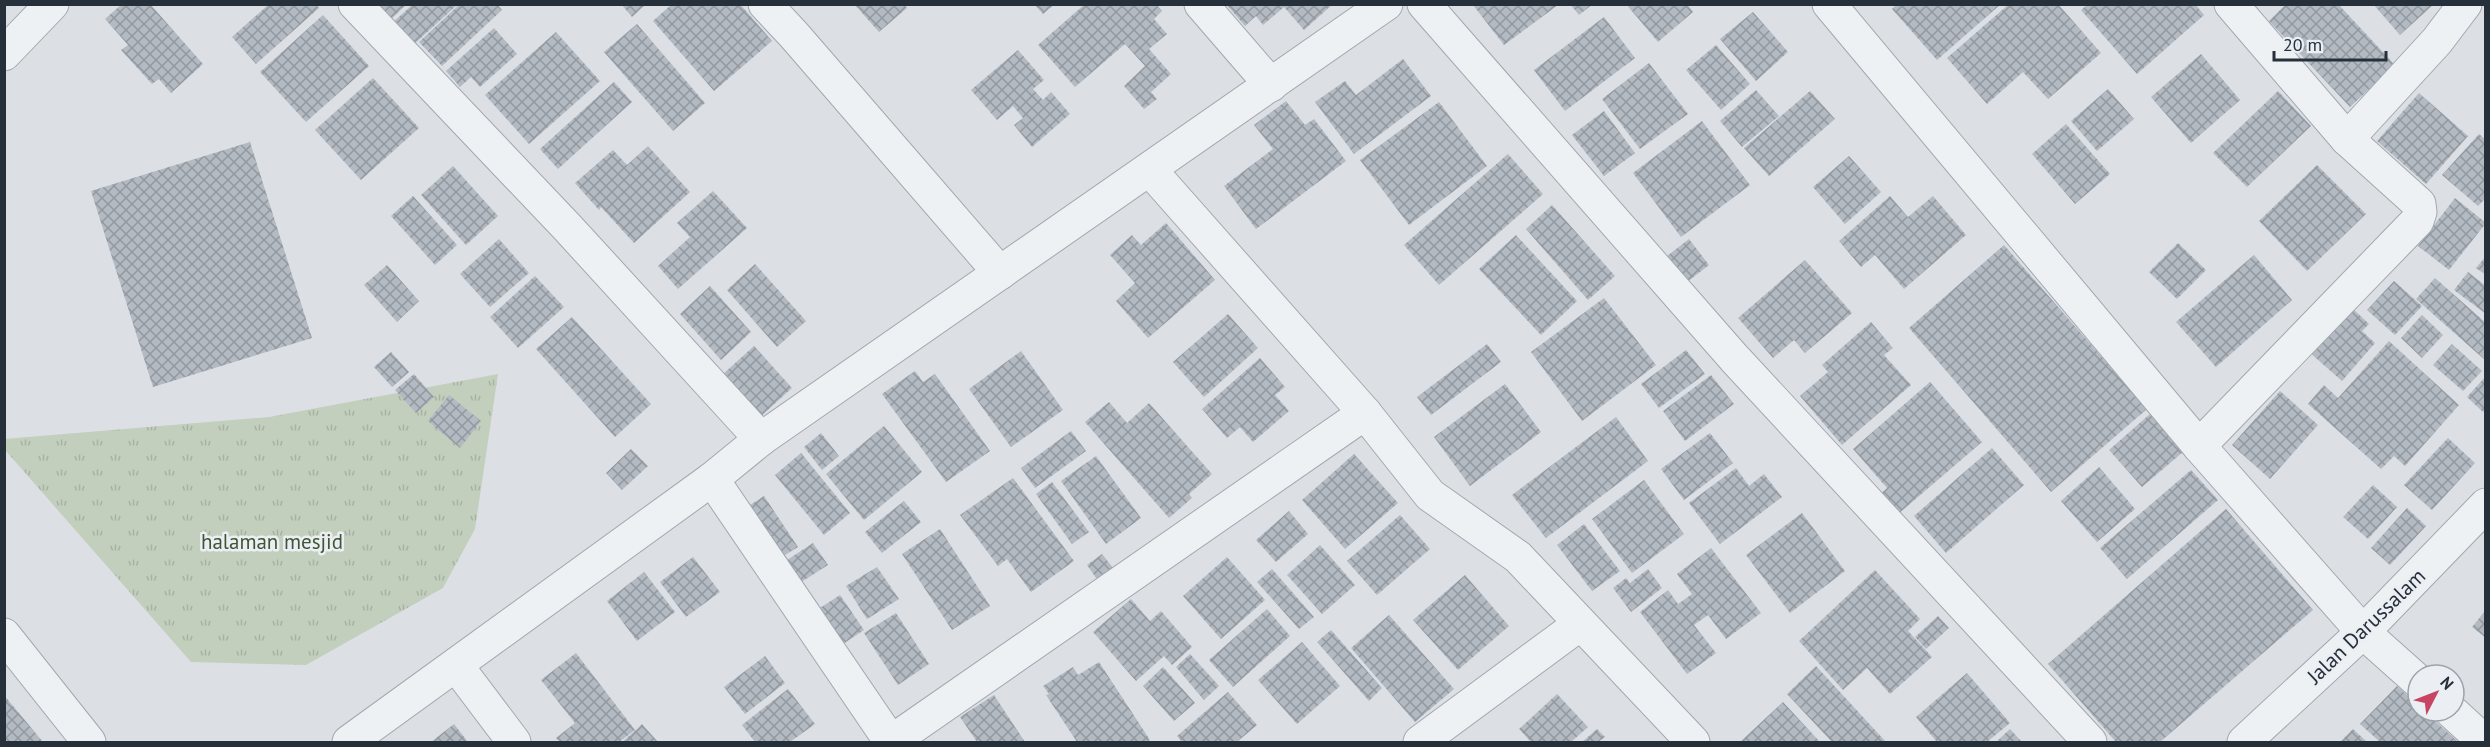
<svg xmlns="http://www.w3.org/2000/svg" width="2490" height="747" font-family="'PT Sans',sans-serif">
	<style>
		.grass { fill: url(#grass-tufts) }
		.building { fill: url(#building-cross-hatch) }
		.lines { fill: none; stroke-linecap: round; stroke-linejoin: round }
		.minor-casing { stroke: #a2a8af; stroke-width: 35 }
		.tertiary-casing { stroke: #a2a8af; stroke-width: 35 }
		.minor { stroke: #eef1f4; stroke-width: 33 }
		.tertiary { stroke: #eef1f4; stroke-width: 33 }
		.labels { text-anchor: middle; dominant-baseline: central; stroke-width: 5; stroke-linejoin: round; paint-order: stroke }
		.park-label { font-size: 21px; fill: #3e5634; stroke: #ebeff3 }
		.street-label { font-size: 21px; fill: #26303b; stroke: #ebeff3 }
	</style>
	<defs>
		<pattern id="grass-tufts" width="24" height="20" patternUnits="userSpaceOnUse" patternTransform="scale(1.5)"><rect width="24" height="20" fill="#c3cfbd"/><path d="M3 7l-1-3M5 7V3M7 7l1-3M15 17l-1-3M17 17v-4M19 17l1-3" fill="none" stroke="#a7b2a3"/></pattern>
		<pattern id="building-cross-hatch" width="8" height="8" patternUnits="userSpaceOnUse" patternTransform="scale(1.5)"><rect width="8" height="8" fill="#b3bac2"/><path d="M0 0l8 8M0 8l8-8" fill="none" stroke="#91989f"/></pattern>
	</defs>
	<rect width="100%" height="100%" fill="#dce0e5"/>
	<!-- grass -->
	<polygon class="grass" points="498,374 475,529 443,588 306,665 191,662 5,450 4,439 269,417"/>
	<!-- building -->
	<g class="building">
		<polygon points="122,4 150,4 203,64 171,93 159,79 152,84 121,50 128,45 105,19"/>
		<polygon points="269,4 316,4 319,8 256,64 232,37"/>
		<polygon points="366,4 407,4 385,25"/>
		<polygon points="460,4 497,4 502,10 442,66 419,42"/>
		<polygon points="621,4 646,4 632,17"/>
		<polygon points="672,4 740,4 772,41 714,91 653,21"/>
		<polygon points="854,4 904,4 907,8 879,32"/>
		<polygon points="1034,4 1055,4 1043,14"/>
		<polygon points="1085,4 1156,4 1162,11 1154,19 1167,34 1149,49 1171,74 1151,92 1157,99 1144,109 1124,86 1145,66 1125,44 1075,87 1038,45"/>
		<polygon points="1226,4 1333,4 1304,30 1284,7 1263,25 1256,16 1245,26"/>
		<polygon points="1570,4 1593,4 1579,15"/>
		<polygon points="1626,4 1687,4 1693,12 1658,42"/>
		<polygon points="1897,4 2001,4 1937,60 1892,9"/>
		<polygon points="2009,4 2058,4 2101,53 2048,99 2023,72 1987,104 1947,58"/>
		<polygon points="2088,4 2195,4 2204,15 2137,74 2081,10"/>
		<polygon points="2286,4 2338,4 2395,65 2350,107 2269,21"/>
		<polygon points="2373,4 2434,4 2400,35"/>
		<polygon points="412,5 457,5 411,47 390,25"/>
		<polygon points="1473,5 1558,5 1504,45"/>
		<polygon points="1753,12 1788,52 1756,81 1720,39"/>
		<polygon points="323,15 369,66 306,122 260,72"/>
		<polygon points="1604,17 1635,58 1565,111 1534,70"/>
		<polygon points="637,24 705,103 673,131 604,52"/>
		<polygon points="494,28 517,54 480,87 471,77 460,87 446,71"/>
		<polygon points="556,32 600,81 529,144 485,95"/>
		<polygon points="1716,45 1750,84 1721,110 1686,70"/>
		<polygon points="1018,50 1044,80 1033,89 1043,100 1051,92 1070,114 1032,147 1014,125 1023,118 1013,106 997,120 971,90"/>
		<polygon points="2201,54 2240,100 2191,143 2151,97"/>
		<polygon points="1403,59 1431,96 1354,154 1315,102 1345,81 1356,95"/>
		<polygon points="1649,63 1688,114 1640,149 1602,99"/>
		<polygon points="373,78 419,128 361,180 315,130"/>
		<polygon points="614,82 632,102 558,169 540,149"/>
		<polygon points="2108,89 2134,119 2097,151 2071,121"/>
		<polygon points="1756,90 1779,116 1742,147 1720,121"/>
		<polygon points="1810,91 1835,119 1769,176 1744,148"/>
		<polygon points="2278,91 2311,126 2247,187 2213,153"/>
		<polygon points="2419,93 2468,136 2426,184 2377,141"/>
		<polygon points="1286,101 1305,125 1314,119 1346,161 1256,229 1224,186 1273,149 1254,125"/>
		<polygon points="1439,102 1487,166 1409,225 1360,160"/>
		<polygon points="1604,111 1635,153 1604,176 1572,135"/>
		<polygon points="1702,121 1750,185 1681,237 1633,173"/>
		<polygon points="2066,124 2110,174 2075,204 2032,154"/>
		<polygon points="2479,134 2486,140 2486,198 2478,206 2442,175"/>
		<polygon points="250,142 312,338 153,387 91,191"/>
		<polygon points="648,146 690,192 634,243 601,207 599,210 575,183 613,150 627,165"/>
		<polygon points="1508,154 1543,194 1439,285 1404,245"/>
		<polygon points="1849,156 1881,192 1845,224 1813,187"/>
		<polygon points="2317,165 2366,214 2307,271 2259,221"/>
		<polygon points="453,166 498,216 466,245 421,195"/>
		<polygon points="713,191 747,228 678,289 658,266 690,237 677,223"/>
		<polygon points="413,196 457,245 435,265 391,216"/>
		<polygon points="1890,196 1908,217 1933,196 1966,235 1904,289 1875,255 1861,267 1839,241"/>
		<polygon points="2455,198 2486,223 2449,270 2418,246"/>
		<polygon points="1552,205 1615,276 1588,300 1526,229"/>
		<polygon points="1166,223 1215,280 1148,338 1116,301 1135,283 1110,255 1132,235 1141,245"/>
		<polygon points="1516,235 1577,301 1541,335 1479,269"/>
		<polygon points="499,239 529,273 490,307 460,274"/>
		<polygon points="1689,239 1709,265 1682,286 1662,260"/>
		<polygon points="2178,243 2206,270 2177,299 2149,272"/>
		<polygon points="2004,245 2147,409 2051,492 1909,328"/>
		<polygon points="2254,255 2292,300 2216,367 2176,322"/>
		<polygon points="2486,256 2486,275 2476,268"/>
		<polygon points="1805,260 1852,313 1805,353 1794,340 1773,358 1738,318"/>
		<polygon points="755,264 806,321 777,347 727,290"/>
		<polygon points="387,265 419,301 397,322 364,285"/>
		<polygon points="2468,272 2486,286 2486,314 2454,290"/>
		<polygon points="535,276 564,307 518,348 490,317"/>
		<polygon points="2435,278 2486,323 2486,361 2416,299"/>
		<polygon points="2394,281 2422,306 2395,335 2367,310"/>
		<polygon points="710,286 751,332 721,360 680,314"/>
		<polygon points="1604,298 1656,365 1582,421 1531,352"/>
		<polygon points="2350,306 2369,324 2362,331 2375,343 2342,381 2309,352"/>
		<polygon points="1228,314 1258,348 1204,397 1173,362"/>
		<polygon points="2422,315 2443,335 2422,358 2401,338"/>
		<polygon points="572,317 651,404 615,437 536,349"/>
		<polygon points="1871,322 1893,348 1884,355 1911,385 1842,445 1800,396 1828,372 1822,365"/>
		<polygon points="2389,341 2459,405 2405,466 2394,456 2381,469 2308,404 2324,385 2338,398"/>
		<polygon points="1487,344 1501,362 1431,415 1417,397"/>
		<polygon points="2452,344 2482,371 2463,391 2433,365"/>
		<polygon points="754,346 792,388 760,417 722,375"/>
		<polygon points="1686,350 1705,374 1659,408 1641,384"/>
		<polygon points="1021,351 1063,410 1011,447 969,389"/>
		<polygon points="391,352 409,372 392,387 374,367"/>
		<polygon points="1260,358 1285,387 1275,395 1289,411 1253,442 1240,427 1227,438 1202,409"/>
		<polygon points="915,371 923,382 935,374 990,451 946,482 882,394"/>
		<polygon points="414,374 434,397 416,413 395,390"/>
		<polygon points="1711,375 1734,404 1685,441 1663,411"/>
		<polygon points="2486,376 2486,409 2483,412 2467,397"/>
		<polygon points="1930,382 1982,442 1890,521 1873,501 1887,488 1853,449"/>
		<polygon points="1505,384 1541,432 1470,486 1434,437"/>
		<polygon points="2280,391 2318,425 2270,479 2232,445"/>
		<polygon points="449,395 481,421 460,448 428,421"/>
		<polygon points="1109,402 1127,423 1149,403 1212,474 1189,494 1192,498 1169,518 1085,422"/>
		<polygon points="2150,414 2183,452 2142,487 2109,450"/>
		<polygon points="1616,417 1648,461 1546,538 1512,495"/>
		<polygon points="884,426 922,472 864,520 826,474"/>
		<polygon points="1071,431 1086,451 1035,488 1021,468"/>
		<polygon points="821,433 839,456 822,470 804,447"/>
		<polygon points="1710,433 1733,463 1684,500 1661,469"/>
		<polygon points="2448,438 2475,463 2432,510 2404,485"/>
		<polygon points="1992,448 2024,485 1946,553 1914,516"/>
		<polygon points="631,449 648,466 622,490 606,473"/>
		<polygon points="801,453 850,513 824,535 775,475"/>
		<polygon points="1354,454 1398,503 1345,549 1302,500"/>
		<polygon points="1096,456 1141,518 1106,544 1061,481"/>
		<polygon points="2099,467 2135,509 2097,542 2061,501"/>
		<polygon points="1736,468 1749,486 1764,474 1782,497 1720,544 1689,503"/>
		<polygon points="2191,470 2218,500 2127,579 2100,548"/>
		<polygon points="1013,478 1074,561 1031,592 1007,559 998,566 960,515"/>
		<polygon points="1644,480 1684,534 1632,573 1592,519"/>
		<polygon points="1052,482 1089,532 1072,544 1036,494"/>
		<polygon points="2373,485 2397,507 2368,539 2343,517"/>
		<polygon points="764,496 798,547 777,560 744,509"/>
		<polygon points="904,501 921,522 882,553 865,532"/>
		<polygon points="2407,508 2426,526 2390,565 2371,548"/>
		<polygon points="2226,509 2313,610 2160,742 2116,742 2048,664"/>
		<polygon points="1289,511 1308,534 1276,562 1256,540"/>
		<polygon points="1802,513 1845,571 1790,613 1746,555"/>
		<polygon points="1400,515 1430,549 1377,595 1347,561"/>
		<polygon points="1584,524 1620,571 1592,591 1557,545"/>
		<polygon points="940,529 990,606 952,630 902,554"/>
		<polygon points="813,543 828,565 795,586 781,564"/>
		<polygon points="1320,545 1355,585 1322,614 1287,575"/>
		<polygon points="1711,548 1761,613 1726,639 1708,615 1694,625 1716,653 1687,674 1640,612 1668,590 1678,604 1692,594 1677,574"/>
		<polygon points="1102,554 1117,573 1101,585 1087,565"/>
		<polygon points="693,557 720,592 686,617 660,582"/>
		<polygon points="1227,557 1265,600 1221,639 1183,596"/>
		<polygon points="877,567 899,599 867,619 846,586"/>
		<polygon points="1272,569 1314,617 1299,629 1257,582"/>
		<polygon points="1648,569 1662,588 1631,612 1613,588 1626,578 1630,583"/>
		<polygon points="1875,570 1920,619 1908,631 1932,657 1890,694 1867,668 1843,690 1799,641"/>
		<polygon points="644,572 675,612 637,641 607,601"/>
		<polygon points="1465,575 1509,626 1458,670 1413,620"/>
		<polygon points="840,595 864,630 843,644 820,608"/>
		<polygon points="1131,599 1150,621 1161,611 1192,647 1172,665 1164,656 1136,681 1093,632"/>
		<polygon points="1267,609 1290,636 1233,687 1209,660"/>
		<polygon points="2486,610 2486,638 2472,627"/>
		<polygon points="896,613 929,664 898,685 864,633"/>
		<polygon points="1389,615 1454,689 1415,722 1351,648"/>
		<polygon points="1938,616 1949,628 1926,649 1915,637"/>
		<polygon points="1331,630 1382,688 1369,701 1317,642"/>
		<polygon points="1302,642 1340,686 1297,724 1258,680"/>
		<polygon points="576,653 635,730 619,742 560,742 556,738 575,723 541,680"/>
		<polygon points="1190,654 1219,686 1204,700 1176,667"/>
		<polygon points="765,656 785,683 745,714 724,687"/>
		<polygon points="1099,662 1150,740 1146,742 1077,742 1046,695 1049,694 1043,686 1073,667 1078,675"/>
		<polygon points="1816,666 1886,742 1832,742 1787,694"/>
		<polygon points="1163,667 1195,703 1174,721 1143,686"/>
		<polygon points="1967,673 2010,723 1987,742 1937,742 1916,717"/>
		<polygon points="2397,686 2418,705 2418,711 2424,711 2458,742 2380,742 2360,724"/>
		<polygon points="788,689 815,724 790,742 755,742 742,725"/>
		<polygon points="1228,692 1257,725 1237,742 1182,742 1177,736"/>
		<polygon points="1557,694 1588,727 1571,742 1531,742 1519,729"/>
		<polygon points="4,695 43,742 4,742"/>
		<polygon points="994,695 1025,742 977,742 960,717"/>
		<polygon points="1783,702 1820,742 1740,742"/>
		<polygon points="454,724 468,742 431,742"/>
		<polygon points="642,724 658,742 622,742 637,729"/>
		<polygon points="1597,729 1605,737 1598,742 1582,742"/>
		<polygon points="2010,729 2022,742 1996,742"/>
		<polygon points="2353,729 2367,742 2340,742"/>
	</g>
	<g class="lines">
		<defs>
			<g id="minor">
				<polyline points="355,4 568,228 761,439"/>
				<polyline points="765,4 794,35 1000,273"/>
				<polyline points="1201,4 1271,85"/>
				<polyline points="1424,4 1735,359 2090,742"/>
				<polyline points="1829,4 2199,446 2363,632 2418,681"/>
				<polyline points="4,54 52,4"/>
				<polyline points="2347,139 2437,41 2465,4"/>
				<polyline points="1150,170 1365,413 1430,495 1518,557 1693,742"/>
				<polyline points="2199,446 2417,221 2420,212 2419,204 2347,139 2231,4"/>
				<polyline points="712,479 891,742 1365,413"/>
				<polyline points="4,635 89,742"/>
				<polyline points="456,665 514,742"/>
				<polyline points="2451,711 2485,742"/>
				<polyline points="349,742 712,479 761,439 1386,4"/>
				<polyline points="1420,742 1580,624"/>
			</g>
			<polyline id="tertiary" points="2244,742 2363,632 2486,505"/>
		</defs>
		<!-- minor casing -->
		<use href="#minor" class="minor-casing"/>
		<!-- tertiary casing -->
		<use href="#tertiary" class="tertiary-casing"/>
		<!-- minor -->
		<use href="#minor" class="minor"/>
		<!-- tertiary -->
		<use href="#tertiary" class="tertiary"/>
	</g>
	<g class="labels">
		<!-- park labels -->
		<g class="park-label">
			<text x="272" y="541">halaman mesjid</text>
		</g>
		<!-- street labels -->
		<g class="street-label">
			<text transform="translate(2366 626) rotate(-44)">Jalan Darussalam</text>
		</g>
	</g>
	<!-- border -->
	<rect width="2490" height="747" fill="none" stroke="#26303b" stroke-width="12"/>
	<!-- north arrow -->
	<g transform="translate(2436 693) rotate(48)"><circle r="28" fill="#ebeff3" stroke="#9ca3a9" stroke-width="1.5"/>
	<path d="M0-4.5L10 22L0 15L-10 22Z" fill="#c74563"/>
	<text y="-9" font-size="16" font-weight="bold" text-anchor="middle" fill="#26303b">N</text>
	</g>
	<!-- scale -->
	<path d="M2274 51v9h112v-9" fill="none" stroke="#26303b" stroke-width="3"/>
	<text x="2283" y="51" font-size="18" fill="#26303b" stroke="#ebeff3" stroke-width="4.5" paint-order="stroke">20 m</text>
</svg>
